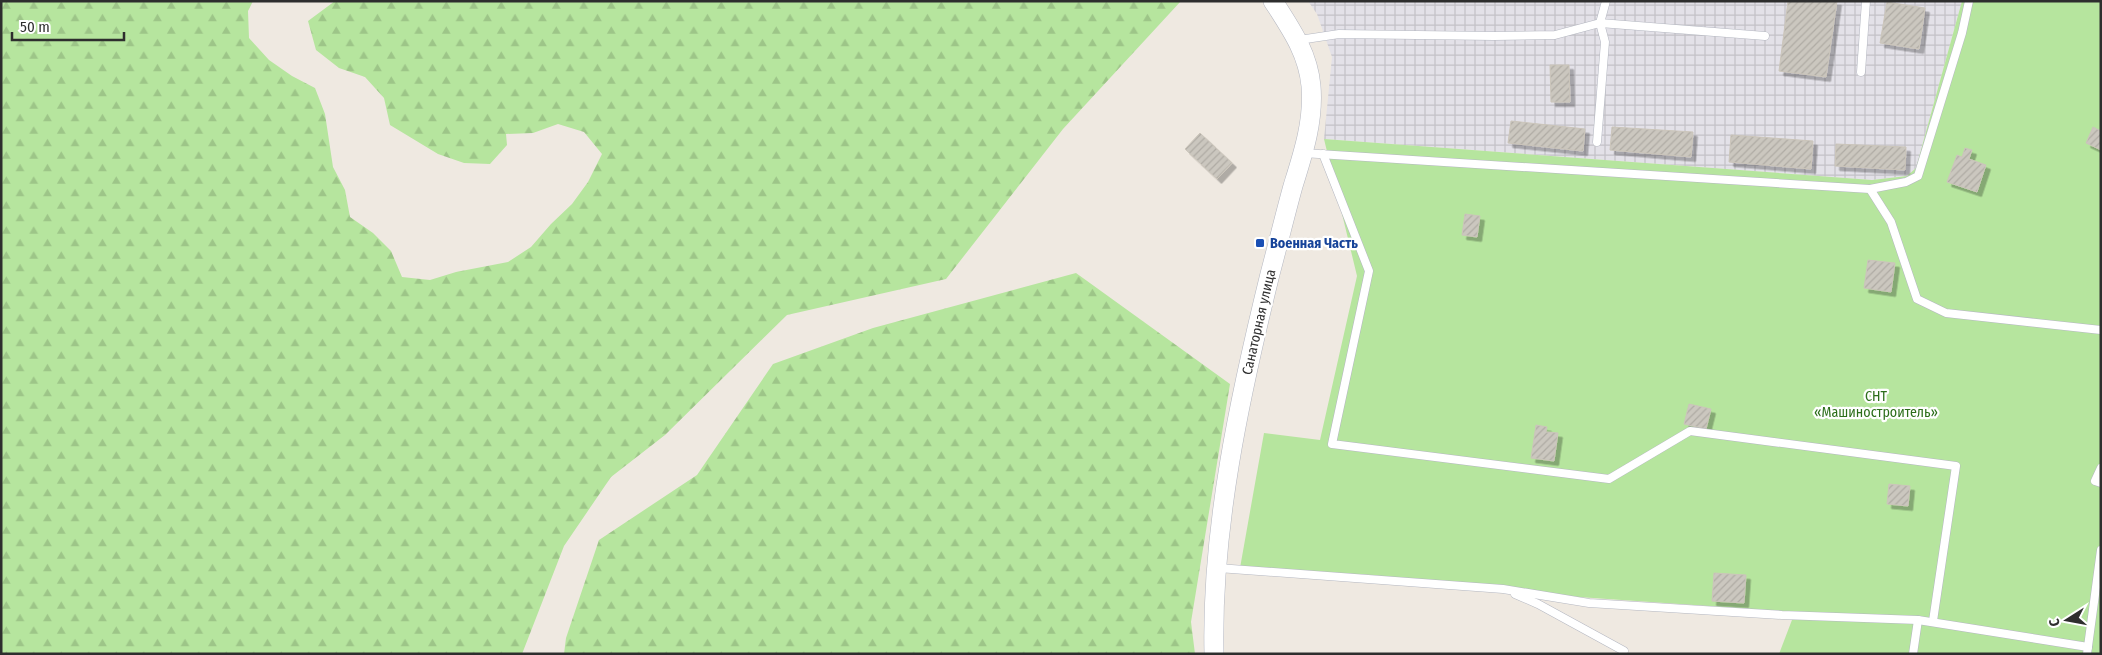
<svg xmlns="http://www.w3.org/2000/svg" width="2102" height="655" font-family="'Fira Sans Condensed',sans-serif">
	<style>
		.industrial { fill: url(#industrial-grid) }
		.grass { fill: #b6e59e }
		.forest { fill: url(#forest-firs) }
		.building { fill: url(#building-hatch); stroke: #cbc5ba; filter: url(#shadow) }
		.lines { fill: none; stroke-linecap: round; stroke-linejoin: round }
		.service-casing { stroke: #b4b7c1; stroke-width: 9 }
		.tertiary-casing { stroke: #b4b7c1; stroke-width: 20 }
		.service { stroke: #fff; stroke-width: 8 }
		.tertiary { stroke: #fff; stroke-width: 19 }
		.transit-dot { fill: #1a4fb4; stroke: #fff; stroke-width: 2 }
		.labels { text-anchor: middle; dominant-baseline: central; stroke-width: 4.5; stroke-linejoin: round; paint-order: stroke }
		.transit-label { font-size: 14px; font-weight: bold; fill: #164399; stroke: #fff; text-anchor: start }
		.street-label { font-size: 14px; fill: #2e2e2e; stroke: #fff }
		.park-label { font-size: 14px; fill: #2c6e1b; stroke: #fff }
	</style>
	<defs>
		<pattern id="industrial-grid" width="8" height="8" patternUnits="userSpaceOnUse" patternTransform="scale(1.25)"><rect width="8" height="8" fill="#e3e1e8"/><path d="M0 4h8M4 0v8" fill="none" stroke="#c3c1c7"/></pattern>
		<pattern id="forest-firs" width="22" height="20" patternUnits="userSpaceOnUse" patternTransform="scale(1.25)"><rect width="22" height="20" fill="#b6e59e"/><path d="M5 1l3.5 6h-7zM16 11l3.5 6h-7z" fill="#9dc588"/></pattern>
		<pattern id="building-hatch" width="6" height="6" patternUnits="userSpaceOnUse" patternTransform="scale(1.25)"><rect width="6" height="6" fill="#cbc7bf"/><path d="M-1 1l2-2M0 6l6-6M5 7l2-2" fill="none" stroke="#afaba4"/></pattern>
		<filter id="shadow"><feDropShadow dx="4.5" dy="4.5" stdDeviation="0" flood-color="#0004"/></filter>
	</defs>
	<rect width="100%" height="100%" fill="#efe9e1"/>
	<!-- industrial -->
	<polygon class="industrial" points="1308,1 1962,1 1916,168 1907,176 1872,180 1324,139 1332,57 1317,14"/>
	<!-- grass -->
	<polygon class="grass" points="1962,1 2101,1 2101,654 1779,654 1795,612 1550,595 1371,575 1240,568 1264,433 1320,440 1357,276 1324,139 1872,180 1907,176 1916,168"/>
	<!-- forest -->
	<g class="forest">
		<polygon points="1,1 253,1 248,11 249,38 269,60 292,76 315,88 325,114 333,167 345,190 350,217 373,233 391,251 402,277 430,280 456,272 508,262 531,247 551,224 572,204 588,182 602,154 584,132 558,124 533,133 506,134 507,145 490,164 464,163 438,154 390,125 384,98 365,77 339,68 316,50 308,21 335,1 1181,1 1063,129 946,279 787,315 665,435 611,477 564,546 522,654 1,654"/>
		<polygon points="1076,273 1230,384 1191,622 1195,654 564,654 566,638 599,540 697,475 773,364 873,328"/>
	</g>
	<!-- building -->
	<g class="building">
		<polygon points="1788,1 1837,1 1826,77 1779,71"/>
		<polygon points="1887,2 1925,8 1919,49 1880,43"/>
		<polygon points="1550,65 1569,65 1570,102 1551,102"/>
		<polygon points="1511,121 1585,129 1583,151 1508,143"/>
		<polygon points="1612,127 1693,132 1691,157 1610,150"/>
		<polygon points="2093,127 2101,131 2101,150 2086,143"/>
		<polygon points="1200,133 1232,163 1217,179 1185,149"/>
		<polygon points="1731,135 1813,141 1811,169 1729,162"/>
		<polygon points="1836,144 1906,147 1905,170 1835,166"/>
		<polygon points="1965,148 1972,150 1969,159 1986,165 1977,192 1947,182 1957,155 1962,157"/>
		<polygon points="1465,214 1480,216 1477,237 1462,235"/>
		<polygon points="1868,260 1895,263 1891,292 1864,288"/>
		<polygon points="1689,404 1711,409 1706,429 1684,424"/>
		<polygon points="1536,425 1547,427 1546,432 1558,433 1554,461 1531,458"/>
		<polygon points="1889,484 1910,486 1908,506 1887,504"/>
		<polygon points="1714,573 1746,575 1744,603 1712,601"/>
	</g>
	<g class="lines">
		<defs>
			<g id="service">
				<polyline points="1299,40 1339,34 1494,36 1555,35 1600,23 1765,36"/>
				<polyline points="1861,72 1866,1"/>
				<polyline points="1597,142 1605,42 1600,23 1606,1"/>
				<polyline points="1303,153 1870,189 1891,222 1917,299 1946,313 2101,330"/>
				<polyline points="1323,154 1369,271 1332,444 1609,479 1690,431 1956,466 1933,621"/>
				<polyline points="1870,189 1906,182 1918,176 1962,33 1969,1"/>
				<polyline points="2101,468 2095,481 2101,483"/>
				<polyline points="1218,568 1503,589 1589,603 1782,615 1918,620 2088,647"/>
				<polyline points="1515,594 1538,604 1624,651"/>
				<polyline points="1913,654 1918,620"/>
				<polyline points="2087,654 2101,550"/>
			</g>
			<path id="tertiary" d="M 1214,654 C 1211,528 1240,396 1270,274 C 1278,244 1285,215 1293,186 C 1303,154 1314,121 1311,86 C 1308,53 1291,29 1273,1"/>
		</defs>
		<!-- service casing -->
		<use href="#service" class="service-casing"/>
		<!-- tertiary casing -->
		<use href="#tertiary" class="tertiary-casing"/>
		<!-- service -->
		<use href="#service" class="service"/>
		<!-- tertiary -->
		<use href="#tertiary" class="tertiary"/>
	</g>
	<!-- markers -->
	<rect class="transit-dot" x="1255" y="238" width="10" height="10" rx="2.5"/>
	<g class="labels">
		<!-- transit labels -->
		<g class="transit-label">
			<text x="1270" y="243">Военная Часть</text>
		</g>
		<!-- street labels -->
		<g class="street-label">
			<text transform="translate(1259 322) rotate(-77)">Санаторная улица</text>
		</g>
		<!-- park labels -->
		<g class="park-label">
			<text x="1876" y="396">СНТ<tspan x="1876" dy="16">«Машиностроитель»</tspan></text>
		</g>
	</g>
	<!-- border -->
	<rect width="2102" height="655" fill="none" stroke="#2e2e2e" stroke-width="5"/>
	<!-- north arrow -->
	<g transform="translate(2067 620) rotate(259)" stroke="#ffffff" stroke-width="4" paint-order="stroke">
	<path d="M0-4L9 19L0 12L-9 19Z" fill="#2e2e2e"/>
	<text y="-8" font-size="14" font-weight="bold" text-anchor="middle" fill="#2e2e2e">С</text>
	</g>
	<!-- scale -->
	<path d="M12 32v8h112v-8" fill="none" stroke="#2e2e2e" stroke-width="2.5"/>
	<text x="20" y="32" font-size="15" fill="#2e2e2e" stroke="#ffffff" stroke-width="4" paint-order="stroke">50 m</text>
</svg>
